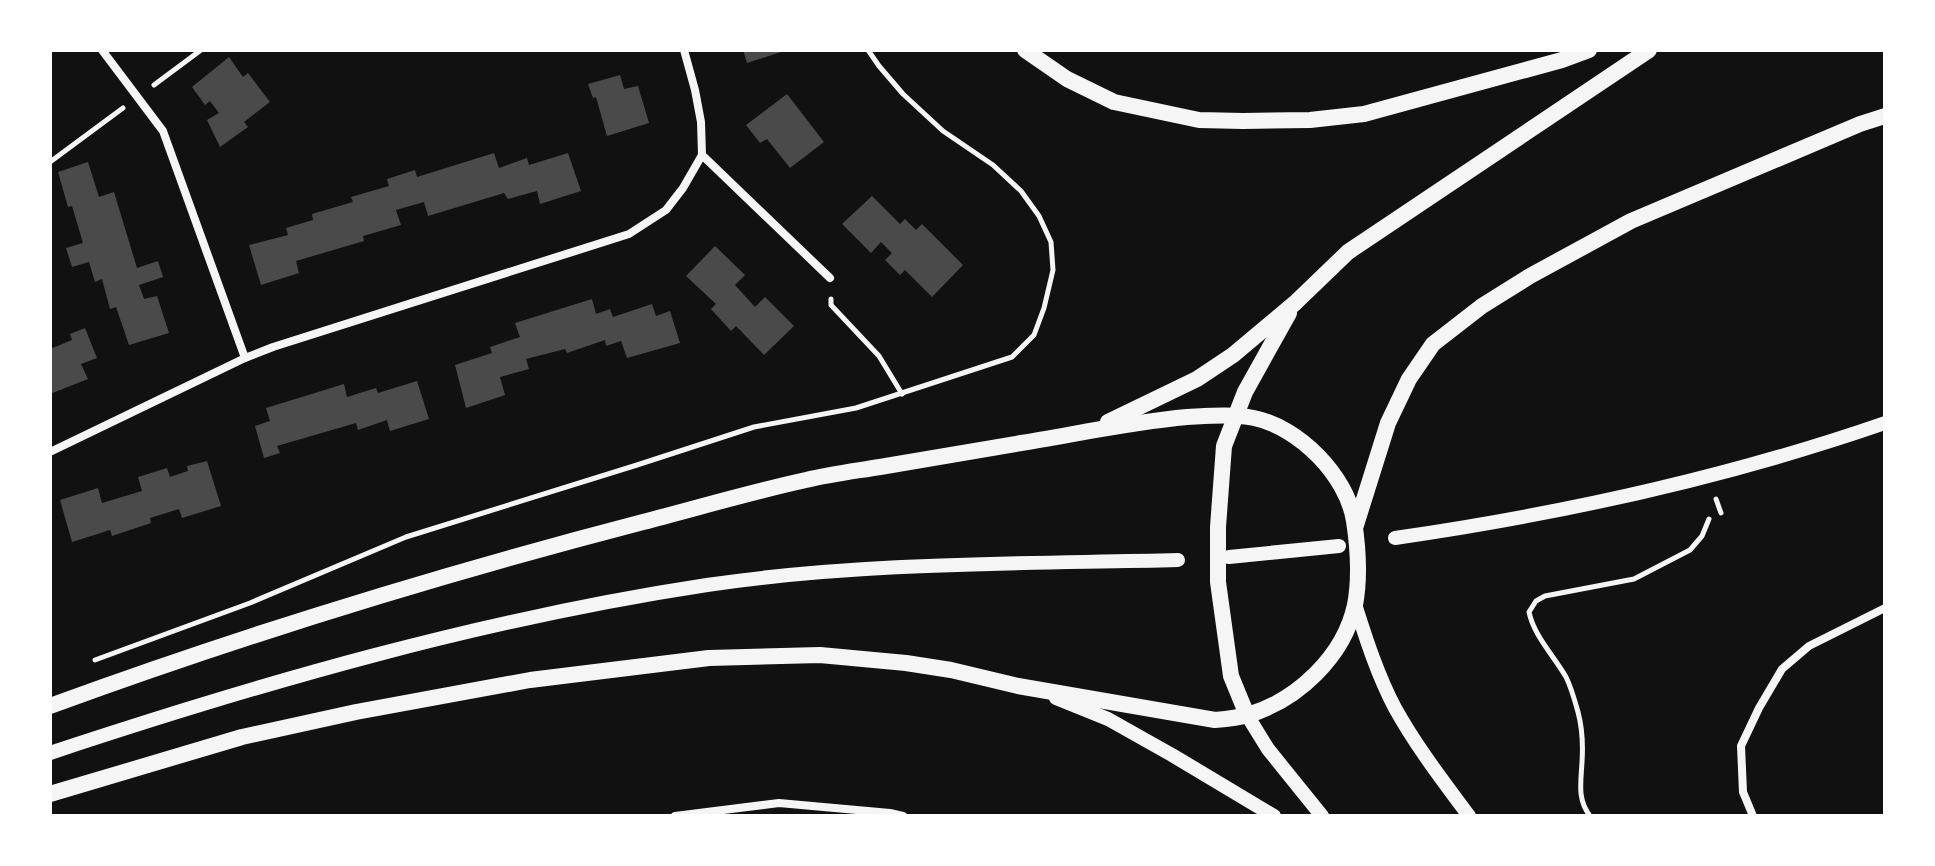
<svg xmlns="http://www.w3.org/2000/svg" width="1935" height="866" font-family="Quicksand,sans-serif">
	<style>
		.building { fill: #4a4a4a }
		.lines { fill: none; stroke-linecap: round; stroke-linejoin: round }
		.path { stroke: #f5f5f5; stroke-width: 5 }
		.minor { stroke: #f5f5f5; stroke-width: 8 }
		.tertiary { stroke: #f5f5f5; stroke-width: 14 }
		.secondary { stroke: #f5f5f5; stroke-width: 16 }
	</style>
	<rect width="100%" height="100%" fill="#111"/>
	<!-- building -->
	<g class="building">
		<polygon points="743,50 784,50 784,51 747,63"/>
		<polygon points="229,57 243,77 248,73 270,102 244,122 248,127 220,147 207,120 219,113 210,101 205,105 192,87"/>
		<polygon points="620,75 624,89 638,86 649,123 607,136 596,97 593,98 588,84"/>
		<polygon points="787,94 824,142 790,168 767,139 760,143 746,125"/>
		<polygon points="494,153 499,168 527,158 529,165 568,153 581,191 540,204 537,191 508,199 504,193 428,216 424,202 396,210 401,225 363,236 364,241 296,261 299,273 261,285 249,245 288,235 286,228 313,220 312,214 353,202 351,197 389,186 387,179 415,170 417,177"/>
		<polygon points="88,162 99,197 114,192 137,268 158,261 163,277 139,285 144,299 157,296 169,333 129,345 116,307 110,309 102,279 95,282 89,262 72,267 66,248 83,243 72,206 68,207 58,172"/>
		<polygon points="872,196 900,224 905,219 916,230 922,224 963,265 932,297 905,270 900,275 885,260 892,253 881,242 871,253 842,224"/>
		<polygon points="715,246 745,275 735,285 755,307 765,297 794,326 764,355 736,326 731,331 711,309 716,304 686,276"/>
		<polygon points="592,299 596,314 610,309 613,317 652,304 656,316 670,311 680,343 627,358 621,341 606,346 605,340 567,353 565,349 526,359 529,369 500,377 505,395 466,408 455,365 492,353 490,347 520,337 515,323"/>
		<polygon points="85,328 97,358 81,364 88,379 50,394 50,349 72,340 70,334"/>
		<polygon points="417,381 429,419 390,431 387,420 358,430 356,423 277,446 280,453 264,458 255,426 270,421 266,408 344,384 347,397 376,388 378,393"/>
		<polygon points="207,461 221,506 182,518 179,509 150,518 151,523 112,536 110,530 72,542 60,500 98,488 102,503 142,491 138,477 167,468 170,477 188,471 187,466"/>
	</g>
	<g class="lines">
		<!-- path -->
		<g class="path">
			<polyline points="154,85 201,50"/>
			<polyline points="50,162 123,108"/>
			<polyline points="831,299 831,305 879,356 902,394"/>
			<polyline points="1716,499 1721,513"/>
			<polyline points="95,660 250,603 406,537 637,465 754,427 856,408 1012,357 1034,335 1044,308 1053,270 1051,242 1039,216 1021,191 993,165 943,131 903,94 879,66 868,50"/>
			<path d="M 1590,816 C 1577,799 1581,782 1582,762 C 1583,747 1582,727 1578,712 C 1575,701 1571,687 1566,677 C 1554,656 1534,636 1529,612 L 1536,601 L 1545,596 L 1634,579 L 1690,550 L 1702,536 L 1709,519"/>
		</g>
		<!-- minor -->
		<g class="minor">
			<polyline points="102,50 163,131 245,358"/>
			<polyline points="702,155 830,278"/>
			<polyline points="50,452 245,358 273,347 629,234 666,210 683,188 702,155 701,122 695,90 684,50"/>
			<polyline points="675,816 779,803 890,813 903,816"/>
			<polyline points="1753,816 1743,792 1741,746 1759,708 1782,669 1809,646 1885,608"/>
		</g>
		<!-- tertiary -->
		<g class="tertiary">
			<path d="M 1395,538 C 1561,514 1726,478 1885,423"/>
			<polyline points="1229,557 1339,546"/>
			<path d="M 1355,604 C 1366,639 1378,676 1395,708 C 1416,746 1443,781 1469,816"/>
			<polyline points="1056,698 1108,719 1172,755 1274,816"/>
			<polyline points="1247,715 1268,749 1322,816"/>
			<path d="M 50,753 C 264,682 483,619 707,585 C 863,562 1021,564 1178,560"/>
		</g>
		<!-- secondary -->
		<g class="secondary">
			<polyline points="1025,50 1067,79 1114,102 1199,120 1243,121 1310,120 1364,114 1562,60 1589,50"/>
			<polyline points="1108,422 1197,379 1233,355 1295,303 1348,252 1649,50"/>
			<polyline points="1356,525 1388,423 1409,379 1433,344 1482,306 1530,276 1631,221 1860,124 1885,116"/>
			<path d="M 50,706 C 244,635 443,574 643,522 C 697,508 751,492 806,480 C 831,474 856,471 880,467 C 927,459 974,451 1021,443 C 1076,434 1131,422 1187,417 C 1209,416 1232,414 1254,418 C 1299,427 1347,476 1354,521 C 1358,547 1360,578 1355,605 C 1344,656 1298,700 1248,715 C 1238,718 1227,719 1215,720 L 1018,686 L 951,670 L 906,663 L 820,655 L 709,658 L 530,680 L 356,712 L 242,737 L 50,794"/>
			<polyline points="1247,715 1231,676 1218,582 1218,527 1224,446 1245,392 1289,313"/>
		</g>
	</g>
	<!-- border -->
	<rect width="1935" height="866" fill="none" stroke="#ffffff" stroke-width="104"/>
</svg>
